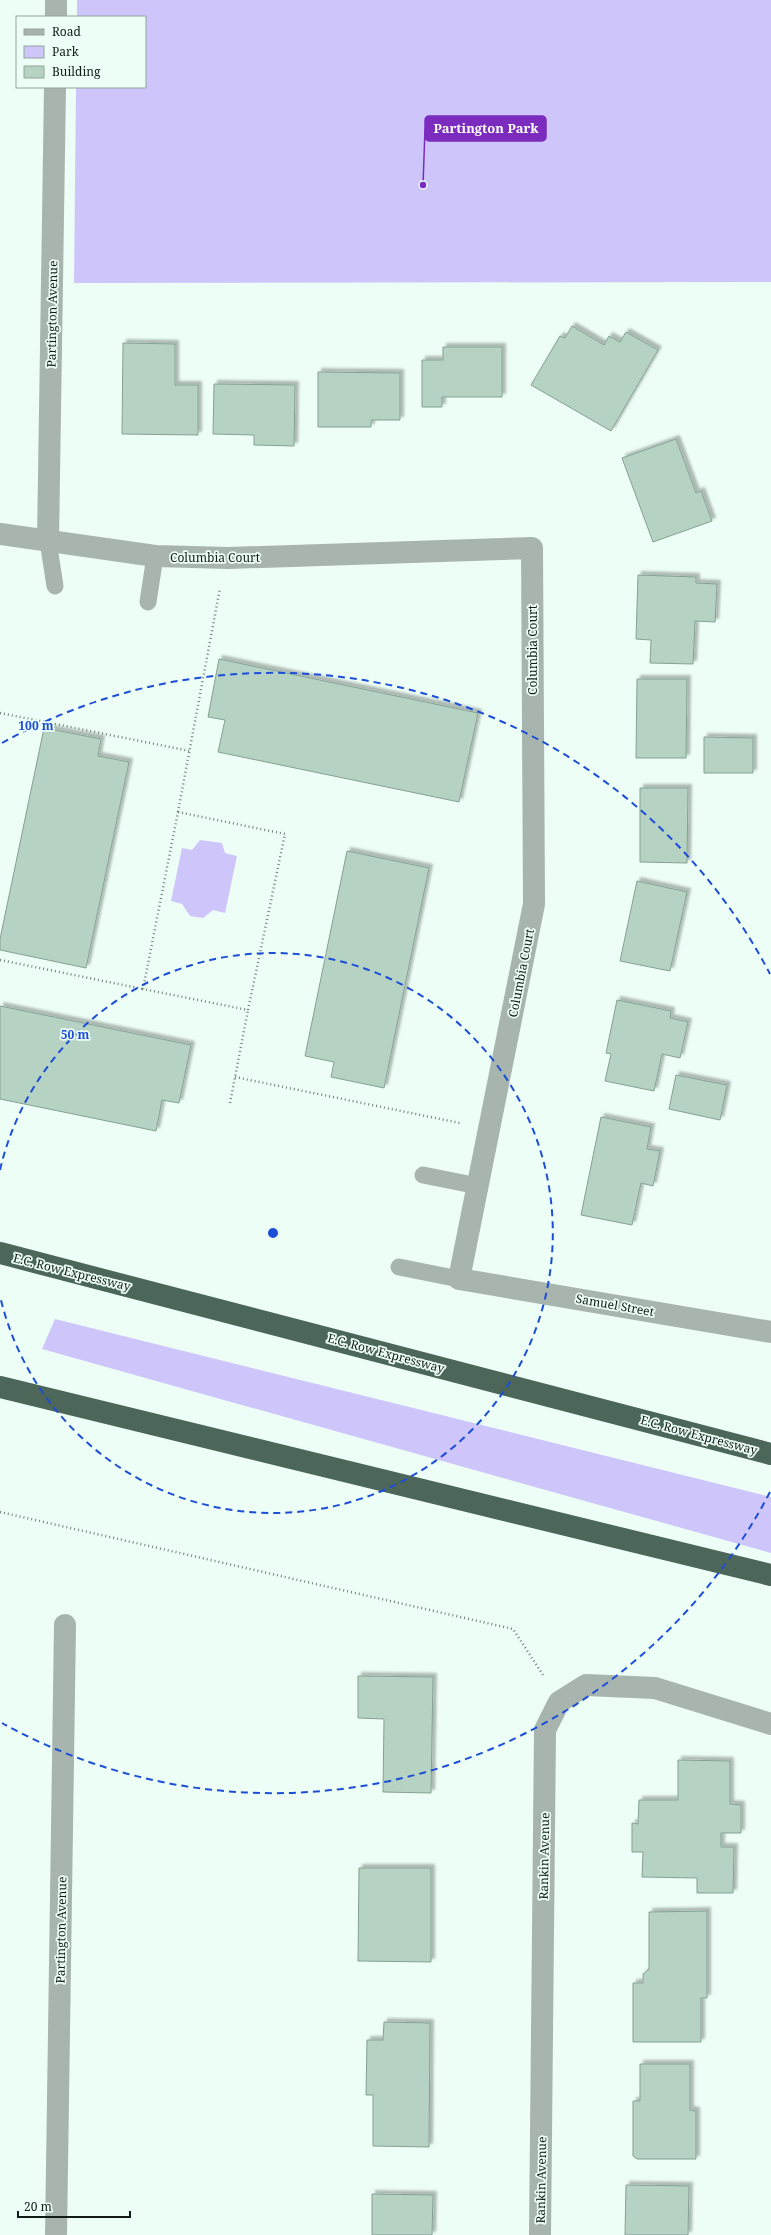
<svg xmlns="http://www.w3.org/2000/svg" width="771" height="2235" font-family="'Noto Serif',serif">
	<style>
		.green { fill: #cec6fb }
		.building { fill: #b5d2c3; stroke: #85a193; filter: url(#shadow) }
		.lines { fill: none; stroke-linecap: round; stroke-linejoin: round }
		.path { stroke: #74827b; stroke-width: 2.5; stroke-dasharray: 1 3; stroke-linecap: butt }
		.service { stroke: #a8b4ae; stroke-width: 17 }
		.minor { stroke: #a8b4ae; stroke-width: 22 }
		.motorway { stroke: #4c6659; stroke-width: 22 }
		.ring { fill: none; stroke: #1d4ed8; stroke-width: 2; stroke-dasharray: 7 5 }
		.labels { text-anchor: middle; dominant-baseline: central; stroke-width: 3.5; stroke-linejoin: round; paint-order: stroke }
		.street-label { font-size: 12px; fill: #111c17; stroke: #ecfef5 }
		.centre { fill: #1d4ed8; stroke: #ecfef5; stroke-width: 2 }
		.ring-label { font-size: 12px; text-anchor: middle; font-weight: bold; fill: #1d4ed8; stroke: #ecfef5; stroke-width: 3.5; stroke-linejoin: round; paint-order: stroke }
		.leader { fill: none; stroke: #7b2cbf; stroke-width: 1.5 }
		.callout-dot { fill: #7b2cbf; stroke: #ecfef5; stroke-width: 1.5 }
		.callout { fill: #7b2cbf; stroke: #7b2cbf; stroke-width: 1.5 }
		.callout-label { font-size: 13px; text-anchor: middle; font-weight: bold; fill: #fff }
	</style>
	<defs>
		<filter id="shadow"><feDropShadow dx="3.5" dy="-3.5" stdDeviation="1" flood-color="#0004"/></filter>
	</defs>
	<rect width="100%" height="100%" fill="#ecfef5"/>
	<!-- green -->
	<g class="green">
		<polygon points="77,0 771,0 771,282 74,283 76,87 145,87 145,17 77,17"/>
		<polygon points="200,840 222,843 225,853 237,856 225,913 213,910 203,918 190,916 182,904 171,901 182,848 192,850"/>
		<polygon points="55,1319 771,1497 771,1553 42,1349"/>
	</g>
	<!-- building -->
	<g class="building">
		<polygon points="572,326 604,345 609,336 620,342 626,332 658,350 611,431 531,385 560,336 565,338"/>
		<polygon points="123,343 175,344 175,385 198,385 198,435 122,434"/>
		<polygon points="443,347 502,347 502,397 442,397 442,407 422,407 422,360 443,360"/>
		<polygon points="318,372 400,373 400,420 371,420 371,427 318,427"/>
		<polygon points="214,384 295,385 294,446 254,445 254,435 213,434"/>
		<polygon points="676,439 696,493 701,491 712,521 653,542 622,458"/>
		<polygon points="638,575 696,577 696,583 717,584 715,622 695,621 693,664 650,663 651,640 636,639"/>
		<polygon points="219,659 478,713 459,802 218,752 225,720 208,717"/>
		<polygon points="637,679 687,679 686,758 636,758"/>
		<polygon points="44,728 101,739 98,756 129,762 86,968 0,950 0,939"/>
		<polygon points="704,737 753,738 753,773 704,773"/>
		<polygon points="640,788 688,788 687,863 640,862"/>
		<polygon points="347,851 429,868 384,1088 331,1077 334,1062 305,1056"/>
		<polygon points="637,881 687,892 670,971 620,961"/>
		<polygon points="617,1000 671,1011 670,1018 688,1022 680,1058 662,1054 654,1091 605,1081 611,1054 606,1053"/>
		<polygon points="0,1006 191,1045 179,1103 162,1100 156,1131 0,1099"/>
		<polygon points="676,1075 727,1085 720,1120 669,1109"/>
		<polygon points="601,1117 651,1127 647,1149 660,1151 653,1186 641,1183 632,1225 581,1215"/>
		<polygon points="358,1676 433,1677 431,1793 383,1792 384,1719 358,1718"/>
		<polygon points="678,1760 730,1761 730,1804 741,1805 741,1833 721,1833 721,1847 734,1847 733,1893 697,1893 697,1878 642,1877 643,1852 632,1852 632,1823 638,1824 639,1800 678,1800"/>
		<polygon points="359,1868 431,1868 431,1962 358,1961"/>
		<polygon points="707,1911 707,1998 701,1998 701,2042 633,2042 633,1983 643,1983 643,1974 649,1969 649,1912"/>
		<polygon points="384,2022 430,2023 429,2147 373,2146 373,2095 366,2095 367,2040 383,2040"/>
		<polygon points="640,2064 690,2064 690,2110 696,2111 696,2159 637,2159 633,2156 633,2101 640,2101"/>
		<polygon points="626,2185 689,2186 688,2235 625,2235"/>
		<polygon points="372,2194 433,2195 432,2235 372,2235"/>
	</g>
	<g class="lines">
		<!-- path -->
		<g class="path">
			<polyline points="0,713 190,751"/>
			<polygon points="178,812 285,834 248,1010 143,989"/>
			<polyline points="178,812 220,588"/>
			<polyline points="0,960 143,989"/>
			<polyline points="235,1077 460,1123"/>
			<polyline points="230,1103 248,1010"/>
			<polyline points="0,1512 513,1629 543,1675"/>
		</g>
		<!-- service -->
		<g class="service">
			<polyline points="48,541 55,586"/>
			<polyline points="148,602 155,556"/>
			<polyline points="423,1175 478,1186"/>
			<polyline points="399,1267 459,1279"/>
		</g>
		<!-- minor -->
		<g class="minor">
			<polyline points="56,17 56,0"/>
			<polyline points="0,534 155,556 229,558 532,548 534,904 459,1279 771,1332"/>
			<polyline points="48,541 55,87"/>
			<polyline points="56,2235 65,1625"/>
			<polyline points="540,2235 545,1730 559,1702 586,1685 655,1688 771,1724"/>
		</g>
		<!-- motorway -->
		<g class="motorway">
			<polyline points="0,1253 771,1454"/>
			<polyline points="0,1387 771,1575"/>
		</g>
	</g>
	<!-- distance rings -->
	<g class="ring">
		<path d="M0 1170A280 280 0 1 1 0 1296"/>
		<path d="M770 1492A560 560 0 0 1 2 1723M2 743A560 560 0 0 1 770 974"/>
	</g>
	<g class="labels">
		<!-- street labels -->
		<g class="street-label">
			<text transform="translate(52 314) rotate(-89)">Partington Avenue</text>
			<text x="215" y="557">Columbia Court</text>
			<text transform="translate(532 650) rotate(-90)">Columbia Court</text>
			<text transform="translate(521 973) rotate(-79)">Columbia Court</text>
			<text transform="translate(72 1272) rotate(14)">E.C. Row Expressway</text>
			<text transform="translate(615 1305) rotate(10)">Samuel Street</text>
			<text transform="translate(386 1353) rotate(15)">E.C. Row Expressway</text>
			<text transform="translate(699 1435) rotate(15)">E.C. Row Expressway</text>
			<text transform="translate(544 1856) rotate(-89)">Rankin Avenue</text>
			<text transform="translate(61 1930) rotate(-89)">Partington Avenue</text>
			<text transform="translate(541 2180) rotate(-89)">Rankin Avenue</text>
		</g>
	</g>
	<circle cx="273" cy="1233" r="6" class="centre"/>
	<g class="ring-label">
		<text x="36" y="730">100 m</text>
		<text x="75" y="1039">50 m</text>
	</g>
	<!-- callouts -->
	<path class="leader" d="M423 185L425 129"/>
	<circle class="callout-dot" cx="423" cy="185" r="4"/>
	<rect class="callout" x="425" y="116" width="121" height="25" rx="4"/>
	<g class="callout-label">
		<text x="486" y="133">Partington Park</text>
	</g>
	<!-- legend -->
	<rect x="16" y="16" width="130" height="72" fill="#ecfef5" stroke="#94a49c"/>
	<rect x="24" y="29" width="20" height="6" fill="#a8b4ae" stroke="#94a49c"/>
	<text x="52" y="36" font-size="12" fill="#111c17">Road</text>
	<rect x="24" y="46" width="20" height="12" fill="#cec6fb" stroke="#94a49c"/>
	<text x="52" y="56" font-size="12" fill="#111c17">Park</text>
	<rect x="24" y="66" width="20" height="12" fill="#b5d2c3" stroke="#94a49c"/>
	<text x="52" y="76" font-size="12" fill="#111c17">Building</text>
	<!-- scale -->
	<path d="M18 2211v6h112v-6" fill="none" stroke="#111c17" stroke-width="2"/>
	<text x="24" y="2211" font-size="12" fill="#111c17" stroke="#ecfef5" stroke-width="3" paint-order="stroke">20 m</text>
</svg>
